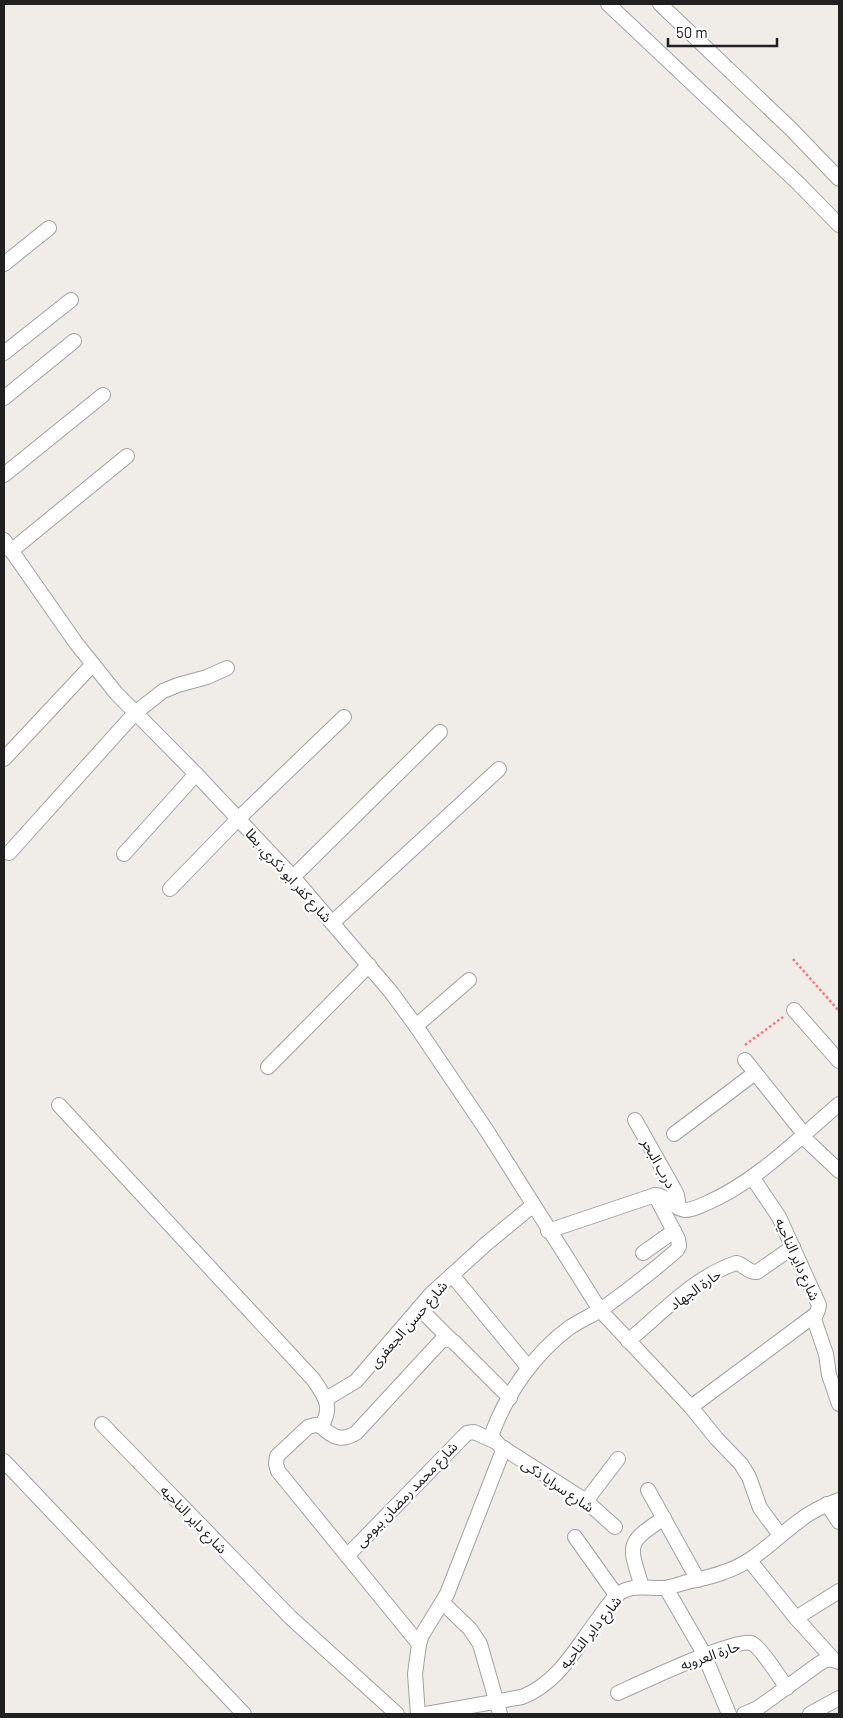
<svg xmlns="http://www.w3.org/2000/svg" width="843" height="1718" font-family="Barlow,'Noto Sans Arabic',sans-serif">
	<style>
		.lines { fill: none; stroke-linecap: round; stroke-linejoin: round }
		.minor-casing { stroke: #a1a1a1; stroke-width: 16 }
		.path { stroke: #f37682; stroke-width: 2.5; stroke-dasharray: 2.5 2.5; stroke-linecap: butt }
		.minor { stroke: #fff; stroke-width: 14 }
		.labels { text-anchor: middle; dominant-baseline: central; stroke-width: 4.5; stroke-linejoin: round; paint-order: stroke }
		.street-label { font-size: 14px; fill: #202020; stroke: #fff }
	</style>
	<rect width="100%" height="100%" fill="#f0ece8"/>
	<g class="lines">
		<defs>
			<g id="minor">
				<polyline points="608,4 799,184 839,225"/>
				<polyline points="660,4 791,129 839,179"/>
				<polyline points="4,264 49,228"/>
				<polyline points="4,353 71,300"/>
				<polyline points="4,398 74,341"/>
				<polyline points="4,475 103,395"/>
				<polyline points="4,540 76,643 116,693 196,774 293,877 391,992 416,1026 487,1131 600,1310 691,1407 716,1438 741,1464 749,1477 760,1508 780,1535"/>
				<polyline points="11,551 127,456"/>
				<polyline points="4,759 93,664"/>
				<polyline points="9,853 135,713 163,691 178,685 207,677 227,668"/>
				<polyline points="124,854 196,774"/>
				<polyline points="293,877 440,732"/>
				<polyline points="170,889 238,819 344,717"/>
				<polyline points="332,923 499,769"/>
				<polyline points="794,1010 839,1061"/>
				<polyline points="416,1026 469,980"/>
				<polyline points="745,1060 804,1134"/>
				<polyline points="268,1067 369,965"/>
				<path d="M 59,1105 L 313,1379 C 324,1395 334,1407 321,1426 L 315,1425 L 308,1427 L 277,1456 L 276,1464 L 278,1471 L 419,1644"/>
				<polyline points="635,1120 674,1189 677,1195 679,1208"/>
				<polyline points="674,1134 755,1073"/>
				<polyline points="802,1136 839,1171"/>
				<polyline points="752,1177 779,1217 819,1305 818,1310 814,1319 826,1354 829,1375 839,1404"/>
				<path d="M 548,1231 L 655,1195 C 667,1195 673,1209 685,1210 C 693,1210 700,1206 707,1203 C 757,1181 798,1139 839,1104"/>
				<polyline points="643,1253 674,1231"/>
				<polyline points="452,1275 528,1367"/>
				<polyline points="419,1308 451,1340"/>
				<path d="M 628,1341 C 661,1314 694,1277 736,1263 C 744,1264 748,1273 757,1272 L 793,1247"/>
				<polyline points="326,1399 356,1381 431,1294 486,1244 532,1206"/>
				<polyline points="691,1407 816,1314"/>
				<polyline points="102,1424 290,1617 397,1714"/>
				<path d="M 321,1426 C 332,1437 341,1442 356,1433 L 441,1341 L 447,1339 L 454,1342 L 510,1398"/>
				<polyline points="4,1461 244,1714"/>
				<polyline points="648,1490 698,1580"/>
				<polyline points="586,1501 618,1459"/>
				<polyline points="827,1504 839,1522"/>
				<path d="M 615,1527 L 586,1501 L 500,1446 L 492,1437 L 493,1431 C 508,1392 535,1353 569,1328 C 579,1321 591,1316 602,1309 C 627,1291 653,1271 677,1250 L 679,1246 L 678,1239 L 655,1195"/>
				<polyline points="575,1537 617,1596"/>
				<polyline points="347,1556 467,1433 474,1432 494,1441"/>
				<polyline points="750,1561 796,1618 833,1659"/>
				<path d="M 642,1587 C 629,1544 625,1544 664,1518"/>
				<polyline points="666,1588 703,1652 729,1714"/>
				<polyline points="443,1603 470,1629 480,1644 500,1714"/>
				<polyline points="796,1618 839,1591"/>
				<path d="M 618,1693 C 638,1684 735,1638 751,1643 C 760,1646 780,1678 787,1688"/>
				<polyline points="418,1714 415,1674 419,1644 422,1635 447,1594 504,1448"/>
				<path d="M 426,1714 L 522,1697 C 558,1683 576,1648 598,1619 C 604,1611 610,1601 617,1595 C 632,1583 648,1589 665,1588 C 672,1587 680,1584 687,1582 C 700,1579 712,1577 724,1572 C 755,1562 773,1540 799,1521 C 811,1511 825,1505 839,1500"/>
				<path d="M 744,1714 L 758,1708 L 820,1663 C 827,1659 831,1659 839,1662"/>
				<polyline points="810,1714 839,1698"/>
			</g>
		</defs>
		<!-- minor casing -->
		<use href="#minor" class="minor-casing"/>
		<!-- path -->
		<g class="path">
			<polyline points="793,959 839,1011"/>
			<polyline points="745,1045 783,1017"/>
		</g>
		<!-- minor -->
		<use href="#minor" class="minor"/>
	</g>
	<g class="labels">
		<!-- street labels -->
		<g class="street-label">
			<text transform="translate(289 875) rotate(48)">شارع كفر ابو ذكري, بطا</text>
			<text transform="translate(659 1163) rotate(61)">درب البحر</text>
			<text transform="translate(798 1259) rotate(66)">شارع داير الناحيه</text>
			<text transform="translate(695 1289) rotate(-35)">حارة الجهاد</text>
			<text transform="translate(408 1324) rotate(-49)">شارع حسن الجعفرى</text>
			<text transform="translate(558 1485) rotate(34)">شارع سرايا ذكى</text>
			<text transform="translate(406 1494) rotate(-46)">شارع محمد رمضان بيومى</text>
			<text transform="translate(194 1519) rotate(46)">شارع داير الناحيه</text>
			<text transform="translate(590 1632) rotate(-51)">شارع داير الناحيه</text>
			<text transform="translate(710 1655) rotate(-19)">حارة العروبه</text>
		</g>
	</g>
	<!-- border -->
	<rect width="843" height="1718" fill="none" stroke="#202020" stroke-width="10"/>
	<!-- scale -->
	<path d="M668 38v8h109v-8" fill="none" stroke="#202020" stroke-width="2.5"/>
	<text x="676" y="38" font-size="15" fill="#202020" stroke="#ffffff" stroke-width="4" paint-order="stroke">50 m</text>
</svg>
